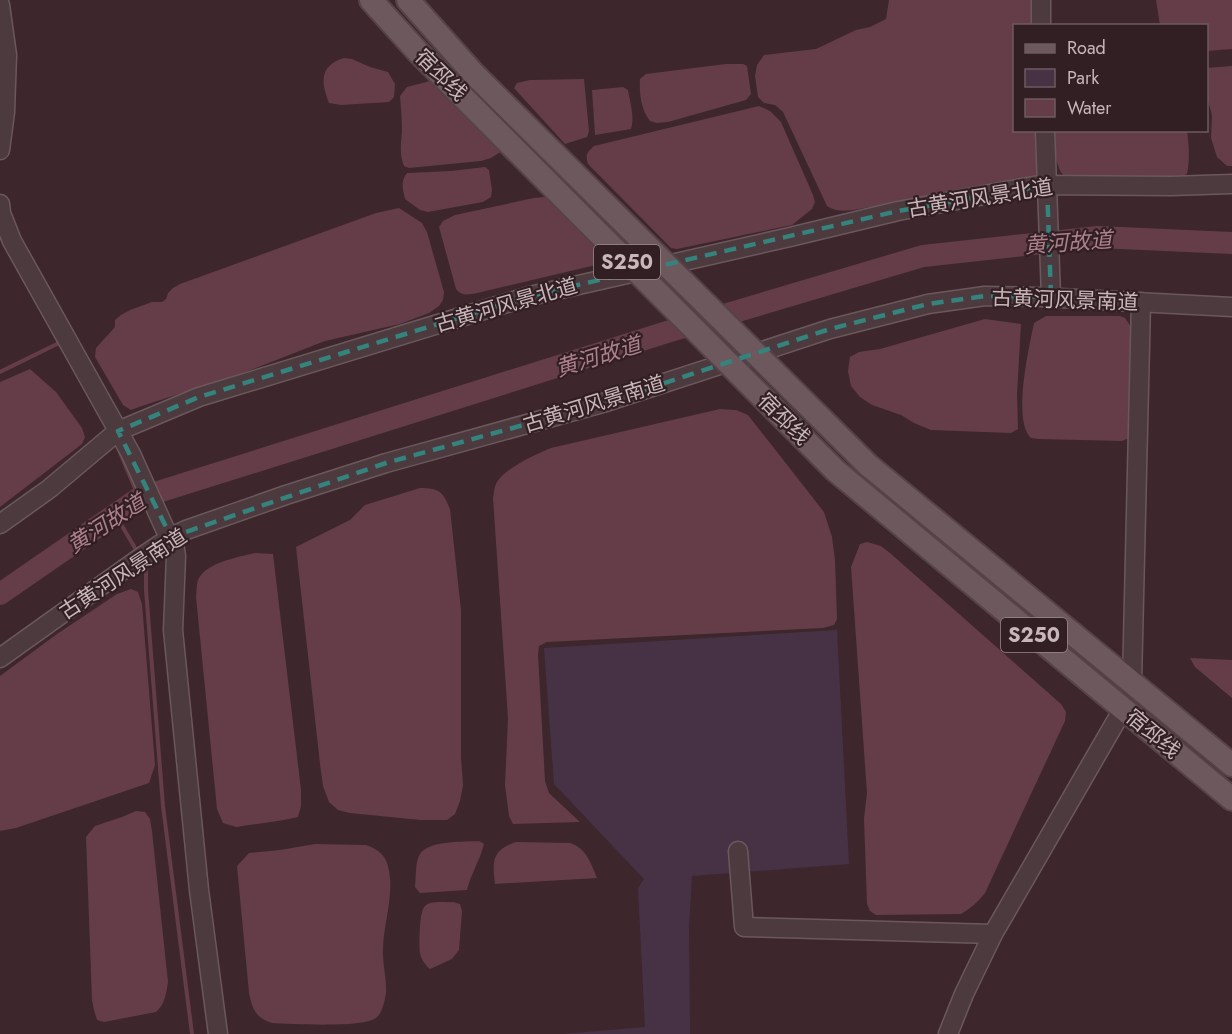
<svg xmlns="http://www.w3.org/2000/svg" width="1232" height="1034" font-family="Jost,'Noto Sans SC',sans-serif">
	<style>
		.green { fill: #473245 }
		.water { fill: #643d48 }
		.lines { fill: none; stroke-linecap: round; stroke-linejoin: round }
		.stream { stroke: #643d48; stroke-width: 4 }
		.river { stroke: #643d48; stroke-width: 22 }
		.minor-casing { stroke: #6b585d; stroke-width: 21 }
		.major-casing { stroke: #564348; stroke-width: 26 }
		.minor { stroke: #4d3a3f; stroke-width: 18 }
		.major { stroke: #6d585e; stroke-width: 22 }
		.major-bridge-casing { stroke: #564348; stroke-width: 26; stroke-linecap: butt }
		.major-bridge { stroke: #6d585e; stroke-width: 22 }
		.marked { fill: none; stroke: #34837d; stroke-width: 4.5; stroke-dasharray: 12 8; stroke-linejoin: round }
		.labels { text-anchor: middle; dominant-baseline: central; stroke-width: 4.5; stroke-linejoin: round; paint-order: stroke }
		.shield { fill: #321f24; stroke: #9b898d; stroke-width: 1.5 }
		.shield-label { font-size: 20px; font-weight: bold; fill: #c8b6ba }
		.street-label { font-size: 21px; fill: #c8b6ba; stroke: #321f24 }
		.water-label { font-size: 22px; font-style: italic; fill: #ad808d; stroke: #321f24 }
	</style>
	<rect width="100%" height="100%" fill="#3d262c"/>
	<!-- green -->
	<polygon class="green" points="837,630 849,864 692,876 689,928 690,1034 562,1034 645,1027 638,888 644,879 554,784 544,648"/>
	<!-- water -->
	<g class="water">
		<path d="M 889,0 L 1032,0 L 1034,25 L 1014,26 L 1014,130 L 1038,131 L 1039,176 L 854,210 C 844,211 836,212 827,206 L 783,112 L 775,105 L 764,103 L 758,97 L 755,76 L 757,65 L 764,55 L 816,49 L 856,30 L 870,27 L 886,19 Z"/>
		<polygon points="1156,0 1232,0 1232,49 1207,51 1206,26 1160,25"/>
		<path d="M 344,58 L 352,59 L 370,67 L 388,72 L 395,84 L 394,97 L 389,102 L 341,105 L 329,103 C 321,82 319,66 344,58 Z"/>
		<path d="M 726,64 L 743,64 L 747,66 L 751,94 L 746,100 L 668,122 L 657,123 L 650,121 C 641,110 639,93 640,79 L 646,74 Z"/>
		<polygon points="1232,66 1232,166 1227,166 1217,157 1211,138 1212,115 1207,97 1206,68"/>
		<polygon points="584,79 589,131 587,137 565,144 514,88 517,83 530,80"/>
		<path d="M 430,81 L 440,84 L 502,151 L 491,158 L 481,161 L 409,168 L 404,166 C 399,154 401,144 402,131 C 402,119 401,108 400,96 L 407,87 Z"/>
		<path d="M 623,87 L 628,90 C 630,102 635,118 631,129 L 595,135 L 592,90 Z"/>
		<path d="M 759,106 L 770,111 L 781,122 L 813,195 L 815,202 L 812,209 L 792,225 L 677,249 L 671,248 L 588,164 C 585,155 587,152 594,146 Z"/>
		<path d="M 1051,131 L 1187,131 C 1189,144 1190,160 1187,174 L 1182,176 L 1079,178 C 1075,178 1069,178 1065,176 C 1056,172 1053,140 1051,131 Z"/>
		<path d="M 485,167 L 489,170 L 492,190 L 491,197 L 483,202 L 428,212 L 420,210 L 405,199 C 403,189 400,182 407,173 L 451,171 Z"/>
		<path d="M 544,197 L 551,199 L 605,254 L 608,260 L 600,264 L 473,294 C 465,295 461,295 456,289 L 439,227 L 443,221 L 455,215 L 534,198 Z"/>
		<polygon points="399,208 422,223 427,232 444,292 443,300 439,306 429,313 400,324 325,341 243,373 139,407 131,410 123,405 95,357 96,348 115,327 115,320 121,315 130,310 152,302 162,302 166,299 168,293 173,288 180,284 376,213"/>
		<path d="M 1046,316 L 1120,316 L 1125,318 L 1131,327 L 1135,339 L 1129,438 L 1122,441 L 1038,439 L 1031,438 C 1012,420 1029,348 1034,323 Z"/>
		<polygon points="985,319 1021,324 1017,394 1018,429 1011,433 931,430 914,423 901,415 872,405 860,397 851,386 848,371 850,357 859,352 880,349"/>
		<polygon points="30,369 56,392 82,428 85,437 82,444 0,507 0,382"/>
		<path d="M 720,409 L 736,410 L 748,415 L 824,512 L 832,537 L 835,560 L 837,619 L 834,625 L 823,628 L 547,642 L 539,646 L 538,654 L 545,781 L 549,793 L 580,822 L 513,824 L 509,816 L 505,785 L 508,718 L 493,498 C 494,494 494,488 496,484 C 503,469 536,454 551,448 Z"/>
		<path d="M 420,488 C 440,488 443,492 450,509 L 461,610 L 461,757 L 463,785 L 460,801 L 455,814 L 447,820 L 420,820 L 350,813 L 338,810 L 329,802 L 323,786 L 320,764 L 296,547 L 350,520 L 365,505 Z"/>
		<path d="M 867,542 L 881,546 L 890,553 L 1061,704 L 1066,712 L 1065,721 L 985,893 C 978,902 971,908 961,914 L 876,915 L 870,911 L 867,904 L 864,818 L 867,793 L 851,567 L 860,544 Z"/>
		<path d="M 255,553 L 273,554 L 301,790 L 301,806 L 298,817 L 284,820 L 236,827 L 223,823 L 217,809 L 196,597 C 197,591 196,583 199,578 C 208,562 239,557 255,553 Z"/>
		<polygon points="131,589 138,592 142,604 155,765 149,783 16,828 0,831 0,676 57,634 117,594"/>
		<polygon points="1190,658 1232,660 1232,698 1195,667"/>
		<path d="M 136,811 L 145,812 L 150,819 L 152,831 L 168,982 C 166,994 165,1004 156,1012 L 104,1022 L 97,1020 L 94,1010 L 92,1000 L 86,837 L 95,826 L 122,817 Z"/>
		<path d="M 479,841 L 484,844 C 480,860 471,874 467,890 L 420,893 L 415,887 C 416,877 415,862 420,854 C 429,840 464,842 479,841 Z"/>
		<path d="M 516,842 L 570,843 C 586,848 591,863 597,878 L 495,884 C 492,861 492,850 516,842 Z"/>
		<path d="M 315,844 L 366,845 C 377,849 385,854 388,866 C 395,894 384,920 383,948 C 382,963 387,978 386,993 C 385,1000 382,1014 376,1018 C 363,1028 291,1024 272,1023 C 256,1018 252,1009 249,993 L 237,866 L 249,853 L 280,850 Z"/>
		<path d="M 453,902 L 460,904 L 462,911 L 459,950 L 452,959 L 430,969 C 425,964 421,960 420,953 C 419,944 419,911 425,906 C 431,900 446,903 453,902 Z"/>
	</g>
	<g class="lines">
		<!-- stream -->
		<g class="stream">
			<polyline points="0,372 61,342"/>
			<polyline points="119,450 139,498"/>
			<polyline points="115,514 135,548"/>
			<polyline points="146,568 146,590 163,806 192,1034"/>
		</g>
		<!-- river -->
		<polyline class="river" points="0,594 139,498 667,332 923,256 1098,237 1232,243"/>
		<defs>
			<g id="minor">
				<polyline points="1041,0 1041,26"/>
				<polyline points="0,5 7,55 5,112 0,150"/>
				<polyline points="1045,130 1051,297"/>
				<polyline points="0,204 1,213 12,241 131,454 165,529 174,543 176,556 173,630 199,890 218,1034"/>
				<polyline points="0,524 49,489 118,431 199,397 530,296 790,237 898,211 1039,185 1171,186 1232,184"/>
				<polyline points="0,658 137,560 171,537 186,530 286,495 386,463 603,403 830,329 928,304 985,296 1041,297 1232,307"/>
				<polyline points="1132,682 1141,302"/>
				<polyline points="738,851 744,927 993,934"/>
				<polyline points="948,1034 964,994 993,934 1123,709"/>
			</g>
			<g id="major">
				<polyline points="371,0 418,52"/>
				<polyline points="408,0 473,73"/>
				<polyline points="868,465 1232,765"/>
				<polyline points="836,471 1232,799"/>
			</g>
		</defs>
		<!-- minor casing -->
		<use href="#minor" class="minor-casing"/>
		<!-- major casing -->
		<use href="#major" class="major-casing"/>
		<!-- minor -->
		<use href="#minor" class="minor"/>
		<!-- major -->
		<use href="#major" class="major"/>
		<defs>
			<g id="major-bridge">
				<polyline points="418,52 836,471"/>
				<polyline points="473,73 868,465"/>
			</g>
		</defs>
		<!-- major-bridge casing -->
		<use href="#major-bridge" class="major-bridge-casing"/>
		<!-- major-bridge -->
		<use href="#major-bridge" class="major-bridge"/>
	</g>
	<!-- marked area -->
	<path class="marked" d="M 1047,185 L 1051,297 L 985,296 L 928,304 L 830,329 L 603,403 L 386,463 L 171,537 L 118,431 L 199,397 L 530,296 L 898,211 Z"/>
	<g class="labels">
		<!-- shield labels -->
		<g class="shield">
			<rect x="594" y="245" width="66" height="34" rx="4.5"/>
			<rect x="1001" y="618" width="66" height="34" rx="4.5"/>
		</g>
		<g class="shield-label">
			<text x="627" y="262">S250</text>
			<text x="1034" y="635">S250</text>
		</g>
		<!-- street labels -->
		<g class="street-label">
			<text transform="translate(441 75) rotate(45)">宿邳线</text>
			<text transform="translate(980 198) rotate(-9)">古黄河风景北道</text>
			<text transform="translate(1065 300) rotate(2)">古黄河风景南道</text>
			<text transform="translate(506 305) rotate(-16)">古黄河风景北道</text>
			<text transform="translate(594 404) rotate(-17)">古黄河风景南道</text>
			<text transform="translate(784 419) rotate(45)">宿邳线</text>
			<text transform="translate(123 574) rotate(-33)">古黄河风景南道</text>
			<text transform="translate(1153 734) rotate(40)">宿邳线</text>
		</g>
		<!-- water labels -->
		<g class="water-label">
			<text transform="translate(1068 242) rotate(-4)">黄河故道</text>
			<text transform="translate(598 356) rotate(-17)">黄河故道</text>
			<text transform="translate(106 523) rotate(-33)">黄河故道</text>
		</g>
	</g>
	<!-- legend -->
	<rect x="1013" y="24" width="195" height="108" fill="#321f24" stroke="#6e5b60" stroke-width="1.5"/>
	<rect x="1025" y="44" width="30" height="9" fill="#6d585e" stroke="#6e5b60" stroke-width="1.5"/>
	<text x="1067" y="54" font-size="18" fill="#c8b6ba">Road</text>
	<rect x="1025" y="69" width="30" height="18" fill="#473245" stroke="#6e5b60" stroke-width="1.5"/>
	<text x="1067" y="84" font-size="18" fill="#c8b6ba">Park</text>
	<rect x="1025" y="99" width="30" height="18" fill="#643d48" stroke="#6e5b60" stroke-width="1.5"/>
	<text x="1067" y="114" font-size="18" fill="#c8b6ba">Water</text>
</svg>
